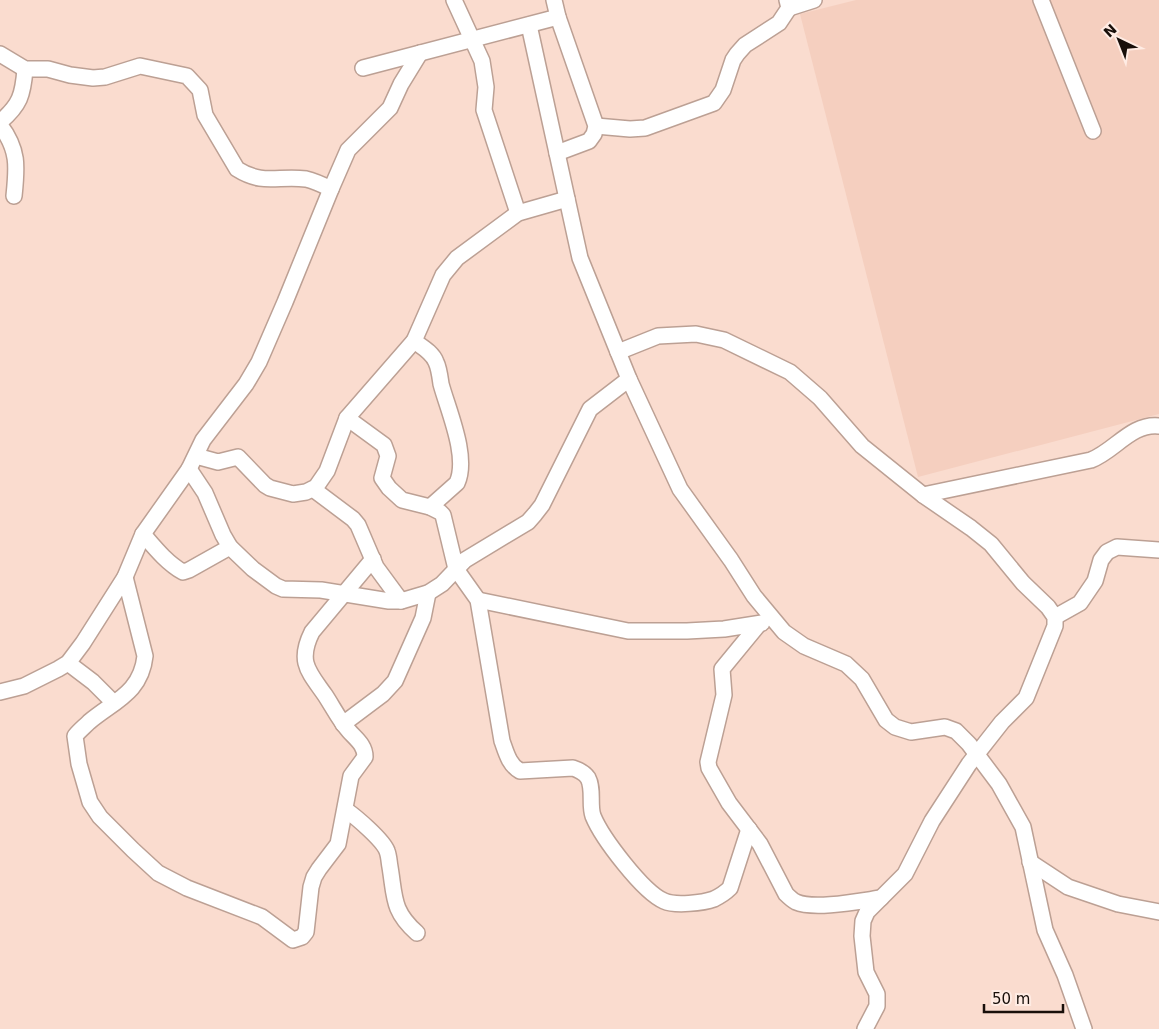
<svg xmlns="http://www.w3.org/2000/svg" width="1159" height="1029" font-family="'DejaVu Sans',sans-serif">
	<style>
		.built { fill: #f5cfbf }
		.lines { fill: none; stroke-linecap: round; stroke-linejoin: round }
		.minor-casing { stroke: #bca094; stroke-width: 18 }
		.minor { stroke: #fff; stroke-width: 15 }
	</style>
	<rect width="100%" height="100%" fill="#fadccf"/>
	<!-- built -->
	<polygon class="built" points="856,0 1159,0 1159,414 918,477 800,14"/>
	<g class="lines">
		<defs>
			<g id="minor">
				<polyline points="454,0 482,61 486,87 484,110 518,213"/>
				<polyline points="554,0 558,17 596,126 594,134 589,141 557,153"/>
				<polyline points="1041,0 1093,131"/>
				<polyline points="789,8 814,0"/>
				<polyline points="529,25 580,258 629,379 680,489 731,560 754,596 784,632 804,646 846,664 862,679 886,720 895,727 911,732 945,727 956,731 969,744 999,784 1023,827 1045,930 1065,975 1084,1029"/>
				<path d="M 0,54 L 25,69 L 48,69 L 70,75 L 93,78 L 105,77 L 140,66 L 187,76 L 200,90 L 205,115 L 237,169 C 264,186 278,175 306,179 C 315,181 323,185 331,189 L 348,150 L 390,108 L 401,84 L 420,53"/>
				<polyline points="363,68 558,17"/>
				<path d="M 0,122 C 20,105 23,95 25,69"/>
				<path d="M 0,125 C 19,150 17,167 14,196"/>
				<polyline points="596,126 630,129 645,128 714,103 723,90 733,60 737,54 745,45 779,23 789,8 787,0"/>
				<path d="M 414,341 C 422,347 432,352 436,362 C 439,368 440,377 441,384 C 448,410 469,457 457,483 L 430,507"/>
				<polyline points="618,352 658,336 696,334 724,340 790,372 820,398 862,446 923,495 971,528 991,544 1023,583 1048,607 1055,617 1055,626 1026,698 1002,722 969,764 932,821 905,874 867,912 863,921 862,936 866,972 877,994 877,1006 865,1029"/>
				<path d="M 347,418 L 384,445 L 388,456 L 382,478 L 389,488 L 402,500 L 430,507 L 440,512 L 443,515 L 456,569 L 478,600 L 502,741 C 506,752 509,765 520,771 L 573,768 C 579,770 584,772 588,778 C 594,789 589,805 593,816 C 602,838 643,892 664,901 C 675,906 703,903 714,899 C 720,896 725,893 730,888 L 749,829"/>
				<polyline points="196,456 218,462 238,457 265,485 270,488 293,494 306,492 316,487 327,471 347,418 414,341 443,275 457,258 518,213 567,199"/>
				<polyline points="189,469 205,493 223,535 230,547 253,569 276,586 283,589 321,590 389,601 401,601 428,593 442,584 465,560 528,522 535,514 542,505 590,409 629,379"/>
				<polyline points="313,489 353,519 358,525 376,567 401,601"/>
				<path d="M 923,495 L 1091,460 C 1115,451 1131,423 1159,426"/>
				<path d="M 143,534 C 155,548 167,563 183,572 L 189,570 L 230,547"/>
				<path d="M 125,577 L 145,656 C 141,693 114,701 89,722 C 84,727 79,731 75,736 L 79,764 L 90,802 L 100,817 L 133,850 L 158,873 L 187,888 L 262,917 L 293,940 L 302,937 L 306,932 L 311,887 L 314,877 L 319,869 L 338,844 L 351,776 L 365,757 C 365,745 356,739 349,731 C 339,720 333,707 325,695 C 309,672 297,662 312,632 L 373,559"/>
				<polyline points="478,600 628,631 687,631 724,629 762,623"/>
				<polyline points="1055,617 1080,603 1095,581 1101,560 1107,552 1117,547 1159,550"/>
				<path d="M 759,624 L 722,669 L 724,695 L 708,762 L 709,768 L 729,803 L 760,844 L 786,894 C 789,897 792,900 796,902 C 814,910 860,901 881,898"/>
				<polyline points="68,663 93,682 114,703"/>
				<polyline points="0,692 24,686 58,669 68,663 83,643 125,577 143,534 189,469 203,440 246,384 259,362 285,302 331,189"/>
				<polyline points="343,724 383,694 395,681 423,618 428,593"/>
				<path d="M 346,810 C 356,817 383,840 387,851 C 389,856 389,862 390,867 C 395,897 392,911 417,933"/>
				<polyline points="1030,862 1068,887 1118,904 1159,912"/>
			</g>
		</defs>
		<!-- minor casing -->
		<use href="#minor" class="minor-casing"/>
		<!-- minor -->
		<use href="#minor" class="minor"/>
	</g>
	<!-- north arrow -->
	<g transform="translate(1119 40) rotate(317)" stroke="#ffece4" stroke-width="4" paint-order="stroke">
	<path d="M0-4L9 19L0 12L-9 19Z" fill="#180f0a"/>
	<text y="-8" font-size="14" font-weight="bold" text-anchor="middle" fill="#180f0a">N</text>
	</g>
	<!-- scale -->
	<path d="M984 1004v8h79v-8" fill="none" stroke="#180f0a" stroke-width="2.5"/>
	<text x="992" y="1004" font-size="15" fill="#180f0a" stroke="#ffece4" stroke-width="4" paint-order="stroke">50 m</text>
</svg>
